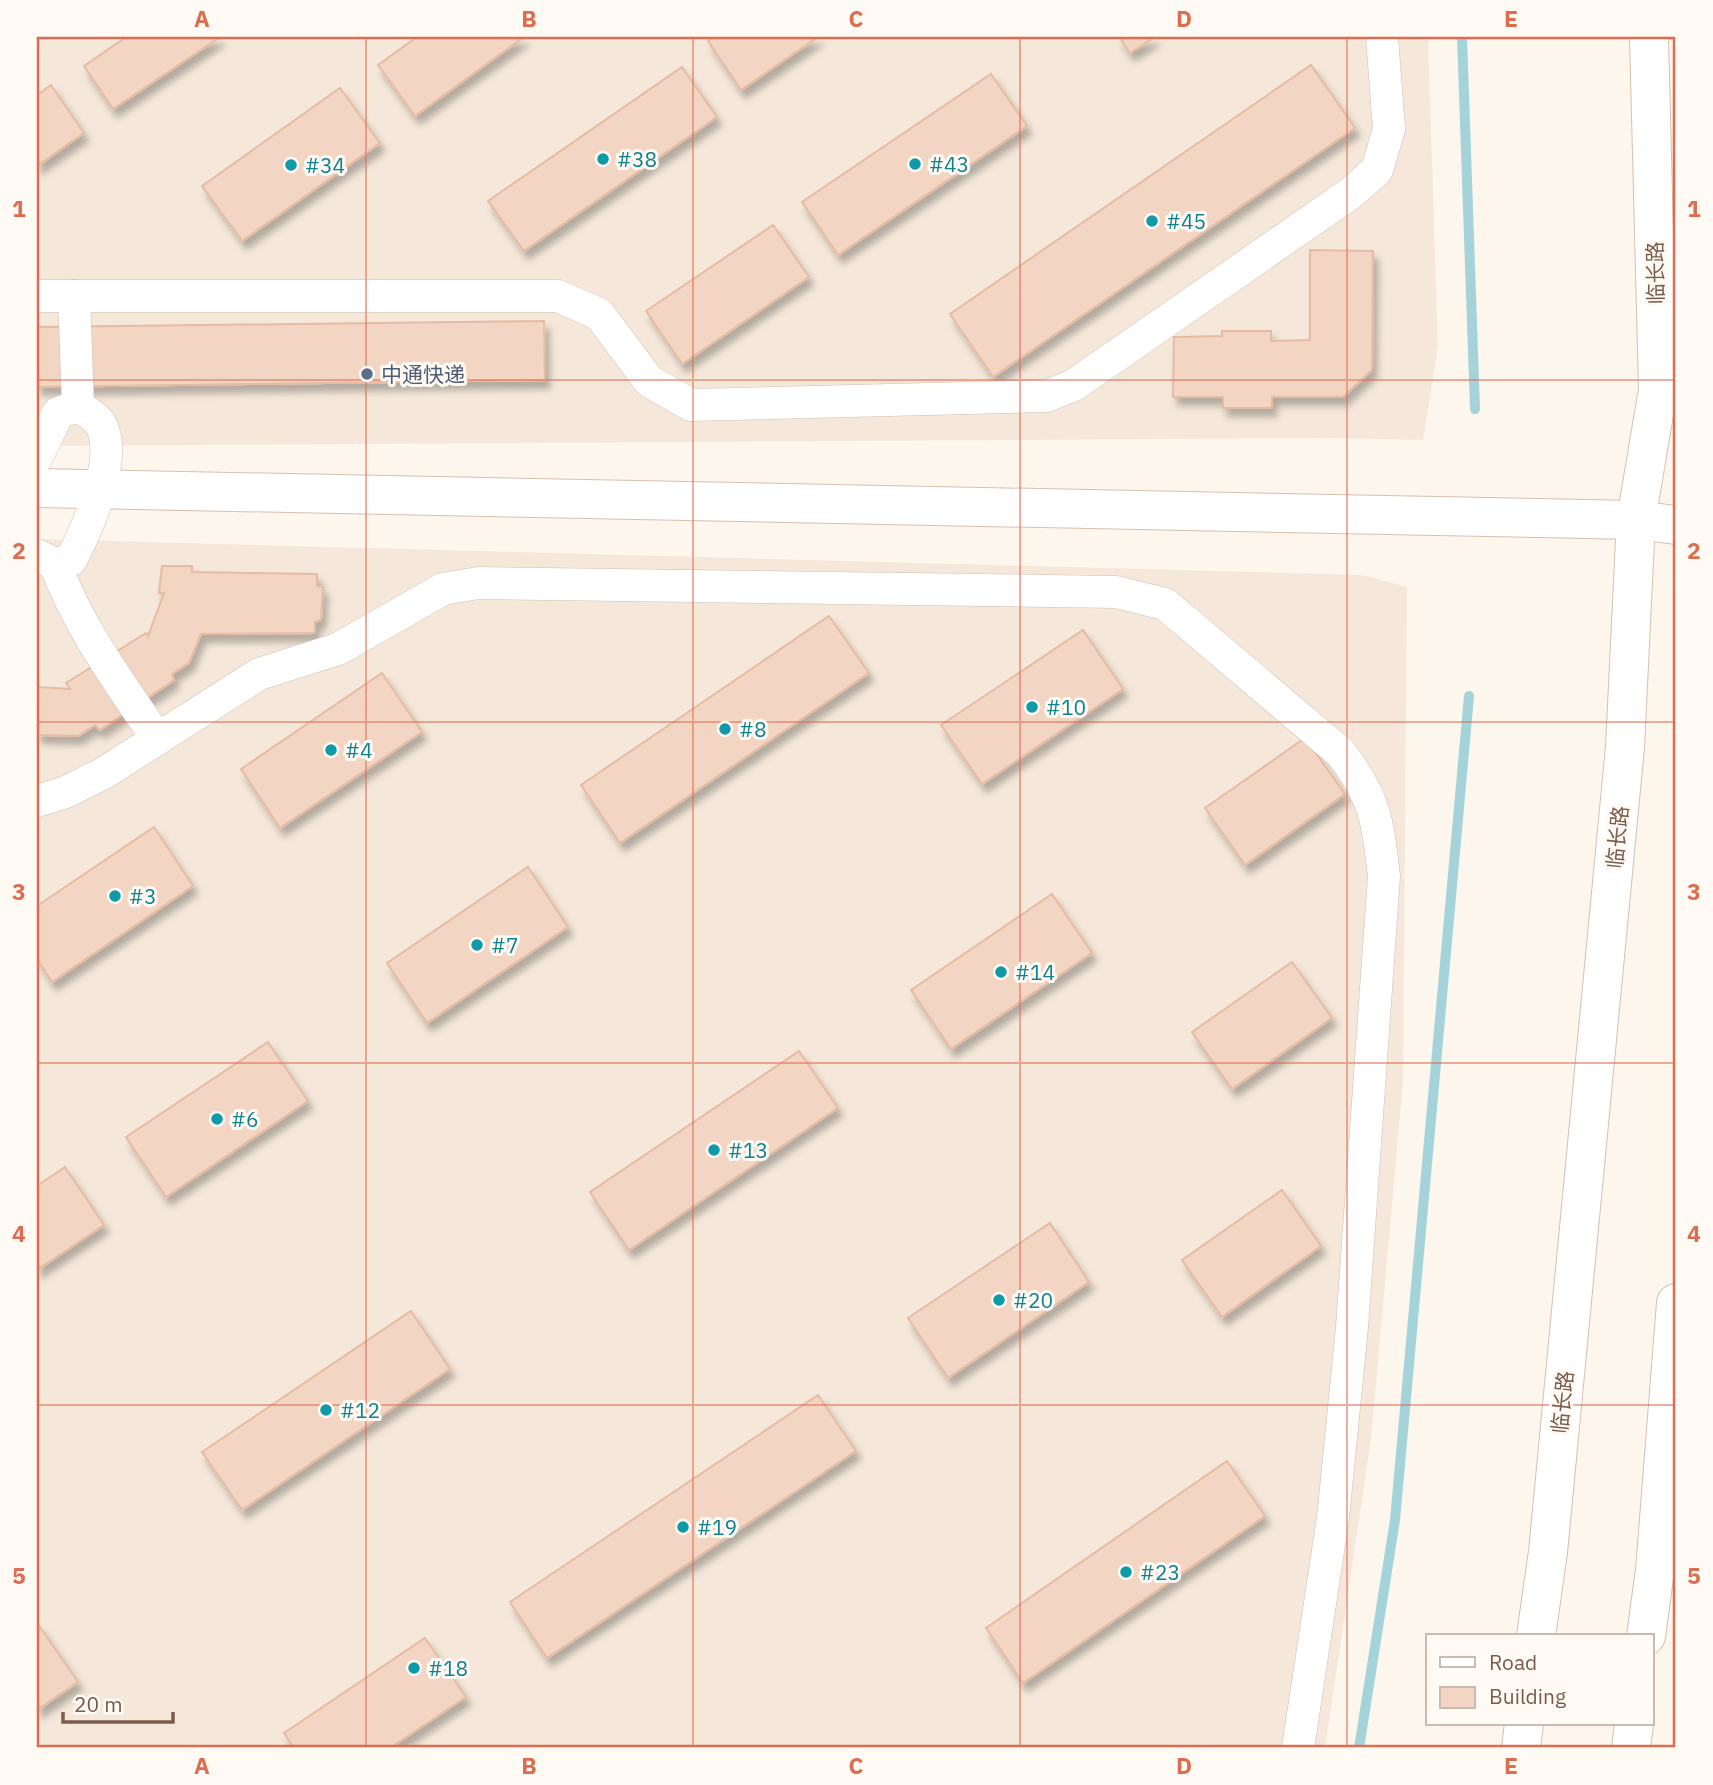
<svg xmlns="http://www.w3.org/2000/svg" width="1713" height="1785" font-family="'IBM Plex Sans','Noto Sans SC',sans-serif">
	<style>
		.residential { fill: #f5e8da }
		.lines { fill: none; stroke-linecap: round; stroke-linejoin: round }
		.stream { stroke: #a5d3da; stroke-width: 10 }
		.building { fill: #f3d5c3; stroke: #e6bba3; stroke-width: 2; filter: url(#shadow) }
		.street-casing { stroke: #d1beb0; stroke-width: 33 }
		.secondary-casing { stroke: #d6c0b0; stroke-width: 40 }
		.street { stroke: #fff; stroke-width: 32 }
		.secondary { stroke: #fff; stroke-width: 38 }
		.grid { fill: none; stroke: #dc6d51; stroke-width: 2; stroke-opacity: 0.55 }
		.culture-dot { fill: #0f9aa8; stroke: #fffaf3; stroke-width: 2.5 }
		.service-dot { fill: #5c6f8a; stroke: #fffaf3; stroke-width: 2.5 }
		.labels { text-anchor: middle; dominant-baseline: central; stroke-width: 6; stroke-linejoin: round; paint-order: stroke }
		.culture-label { font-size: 21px; fill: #0d838f; stroke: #fffaf3; text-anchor: start }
		.street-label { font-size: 21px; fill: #7a5c4d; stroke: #fffaf3 }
		.service-label { font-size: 21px; fill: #4e5e75; stroke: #fffaf3; text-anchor: start }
		.neatline { fill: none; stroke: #dc6d51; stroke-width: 2.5 }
		.grid-label { font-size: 23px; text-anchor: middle; font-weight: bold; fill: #dc6d51 }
	</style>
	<defs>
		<filter id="shadow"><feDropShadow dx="4.5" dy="8" stdDeviation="3.5" flood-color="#0004"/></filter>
	</defs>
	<rect width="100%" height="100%" fill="#fdf6ec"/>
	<!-- residential -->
	<g class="residential">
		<polygon points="37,37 1428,37 1438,347 1423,440 1329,438 37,446"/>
		<polygon points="37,539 1363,575 1407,587 1403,1082 1371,1439 1325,1748 37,1748"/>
	</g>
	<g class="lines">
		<!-- stream -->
		<g class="stream">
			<polyline points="1462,37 1475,409"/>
			<polyline points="1359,1748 1395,1520 1469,696"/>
		</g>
	</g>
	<!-- building -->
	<g class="building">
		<polygon points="126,37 220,37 113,109 84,66"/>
		<polygon points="417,37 524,37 415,116 378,65"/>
		<polygon points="714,37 818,37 741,90 708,41"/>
		<polygon points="1119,37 1155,37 1130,53"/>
		<polygon points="1311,65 1355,128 993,377 950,314"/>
		<polygon points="682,67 717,117 524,251 488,201"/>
		<polygon points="991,74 1027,126 838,255 802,202"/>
		<polygon points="51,85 84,133 37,166 37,95"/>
		<polygon points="340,88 380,143 242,241 202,186"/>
		<polygon points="773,225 809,277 682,364 646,311"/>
		<polygon points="1310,250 1373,251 1372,370 1343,397 1272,397 1272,408 1223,408 1223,397 1173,397 1174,337 1222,336 1222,331 1271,331 1271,341 1310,340"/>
		<polygon points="544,321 545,380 37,387 37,327"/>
		<polygon points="162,566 192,566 192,572 317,574 317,586 323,587 321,620 315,622 315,633 201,634 189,663 172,674 174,680 100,730 95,725 78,736 37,735 37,687 70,689 66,683 146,633 148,636 164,593 159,593"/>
		<polygon points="829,616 869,673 620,843 581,785"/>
		<polygon points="1083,630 1123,689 982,784 941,725"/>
		<polygon points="382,673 422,732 280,828 241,769"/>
		<polygon points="1305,738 1345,794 1245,865 1205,808"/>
		<polygon points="154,827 193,886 52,982 37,959 37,906"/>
		<polygon points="528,867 568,927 427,1023 387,963"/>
		<polygon points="1052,894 1092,953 951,1049 911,990"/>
		<polygon points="1292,962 1332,1018 1232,1089 1192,1032"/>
		<polygon points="268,1042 308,1101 166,1197 126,1137"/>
		<polygon points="799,1051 838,1108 629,1250 590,1192"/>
		<polygon points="65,1167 104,1225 37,1270 37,1186"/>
		<polygon points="1282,1190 1321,1246 1222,1317 1182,1260"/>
		<polygon points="1050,1223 1089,1282 948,1378 908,1318"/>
		<polygon points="411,1311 450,1369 242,1510 202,1452"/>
		<polygon points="818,1395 856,1451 547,1658 510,1602"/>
		<polygon points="1227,1461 1265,1516 1023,1683 986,1628"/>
		<polygon points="38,1624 78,1682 37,1710 37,1625"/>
		<polygon points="425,1638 466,1697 390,1748 294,1748 284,1733"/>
	</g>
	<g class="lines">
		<defs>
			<g id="street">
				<polyline points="37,296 558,296 599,314 649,381 691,405 1047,396 1074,385 1351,193 1377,170 1389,129 1382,37"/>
				<polyline points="74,296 78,406"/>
				<path d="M 37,457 L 58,413 L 78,406 C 85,411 96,417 100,423 C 120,456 87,529 71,560 L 55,564 L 37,555"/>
				<path d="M 55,564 C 79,628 119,682 157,738"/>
				<path d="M 37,801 L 66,792 L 104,773 L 259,674 L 338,649 L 443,589 L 478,583 L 1116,592 L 1165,604 L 1341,753 C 1376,800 1377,819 1384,876 L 1352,1327 L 1333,1518 L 1298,1748"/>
			</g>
			<g id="secondary">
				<polyline points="37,488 1636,520 1676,525"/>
				<polyline points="1536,1636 1548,1552 1625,747 1636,520 1658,390 1649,37"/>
				<polyline points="1646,1636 1655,1570 1676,1303"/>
				<polyline points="1521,1748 1524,1724"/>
				<polyline points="1631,1748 1634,1724"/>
			</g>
		</defs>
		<!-- street casing -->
		<use href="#street" class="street-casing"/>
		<!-- secondary casing -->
		<use href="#secondary" class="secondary-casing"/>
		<!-- street -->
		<use href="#street" class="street"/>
		<!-- secondary -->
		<use href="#secondary" class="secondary"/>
	</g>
	<!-- grid -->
	<path class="grid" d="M 366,37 L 366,1748M 693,37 L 693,1748M 1020,37 L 1020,1748M 1347,37 L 1347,1748M 37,380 L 1676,380M 37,722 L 1676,722M 37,1063 L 1676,1063M 37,1405 L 1676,1405"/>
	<!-- markers -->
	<g class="culture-dot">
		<circle cx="603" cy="159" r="7"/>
		<circle cx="915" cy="164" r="7"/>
		<circle cx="291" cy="165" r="7"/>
		<circle cx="1152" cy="221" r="7"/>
		<circle cx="1032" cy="707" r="7"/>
		<circle cx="725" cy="729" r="7"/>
		<circle cx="331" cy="750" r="7"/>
		<circle cx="115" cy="896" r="7"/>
		<circle cx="477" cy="945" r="7"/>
		<circle cx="1001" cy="972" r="7"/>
		<circle cx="217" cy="1119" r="7"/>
		<circle cx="714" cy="1150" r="7"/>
		<circle cx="999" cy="1300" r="7"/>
		<circle cx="326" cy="1410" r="7"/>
		<circle cx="683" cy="1527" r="7"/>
		<circle cx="1126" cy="1572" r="7"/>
		<circle cx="414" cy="1668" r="7"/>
	</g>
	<circle class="service-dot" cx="367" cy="374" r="7"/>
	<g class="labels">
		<!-- culture labels -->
		<g class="culture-label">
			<text x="617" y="159">#38</text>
			<text x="929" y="164">#43</text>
			<text x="305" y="165">#34</text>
			<text x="1166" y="221">#45</text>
			<text x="1046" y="707">#10</text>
			<text x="739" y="729">#8</text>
			<text x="345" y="750">#4</text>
			<text x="129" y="896">#3</text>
			<text x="491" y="945">#7</text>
			<text x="1015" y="972">#14</text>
			<text x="231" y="1119">#6</text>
			<text x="728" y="1150">#13</text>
			<text x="1013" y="1300">#20</text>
			<text x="340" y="1410">#12</text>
			<text x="697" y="1527">#19</text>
			<text x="1140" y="1572">#23</text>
			<text x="428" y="1668">#18</text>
		</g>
		<!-- street labels -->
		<g class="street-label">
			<text transform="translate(1655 273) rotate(-91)">临长路</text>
			<text transform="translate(1617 837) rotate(-84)">临长路</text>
			<text transform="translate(1562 1402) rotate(-84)">临长路</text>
		</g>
		<!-- service labels -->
		<g class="service-label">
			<text x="381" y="374">中通快递</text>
		</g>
	</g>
	<!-- border -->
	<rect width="1713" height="1785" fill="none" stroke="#fffaf3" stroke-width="77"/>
	<!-- legend -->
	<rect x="1426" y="1634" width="228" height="91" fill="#fffaf3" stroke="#cabbb1" stroke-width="2"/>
	<rect x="1440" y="1657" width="35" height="10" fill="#ffffff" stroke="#cabbb1" stroke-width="2"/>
	<text x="1489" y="1670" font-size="21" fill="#7a5c4d">Road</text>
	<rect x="1440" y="1687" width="35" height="21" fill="#f3d5c3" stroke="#cabbb1" stroke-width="2"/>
	<text x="1489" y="1704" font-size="21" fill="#7a5c4d">Building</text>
	<!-- scale -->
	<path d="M63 1712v10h110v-10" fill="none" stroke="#7a5c4d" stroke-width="3.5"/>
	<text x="74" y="1712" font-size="21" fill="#7a5c4d" stroke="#fffaf3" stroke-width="5" paint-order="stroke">20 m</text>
	<rect x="38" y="38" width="1636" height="1708" class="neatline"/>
	<g class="grid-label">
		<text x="202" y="27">A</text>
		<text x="529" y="27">B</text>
		<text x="856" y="27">C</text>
		<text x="1184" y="27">D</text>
		<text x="1511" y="27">E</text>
		<text x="19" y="217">1</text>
		<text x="1694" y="217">1</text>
		<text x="19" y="559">2</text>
		<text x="1694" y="559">2</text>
		<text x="19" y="900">3</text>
		<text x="1694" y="900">3</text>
		<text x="19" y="1242">4</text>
		<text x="1694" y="1242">4</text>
		<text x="19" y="1584">5</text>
		<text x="1694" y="1584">5</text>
		<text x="202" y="1774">A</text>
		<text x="529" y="1774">B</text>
		<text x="856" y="1774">C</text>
		<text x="1184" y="1774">D</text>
		<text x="1511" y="1774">E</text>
	</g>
</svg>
